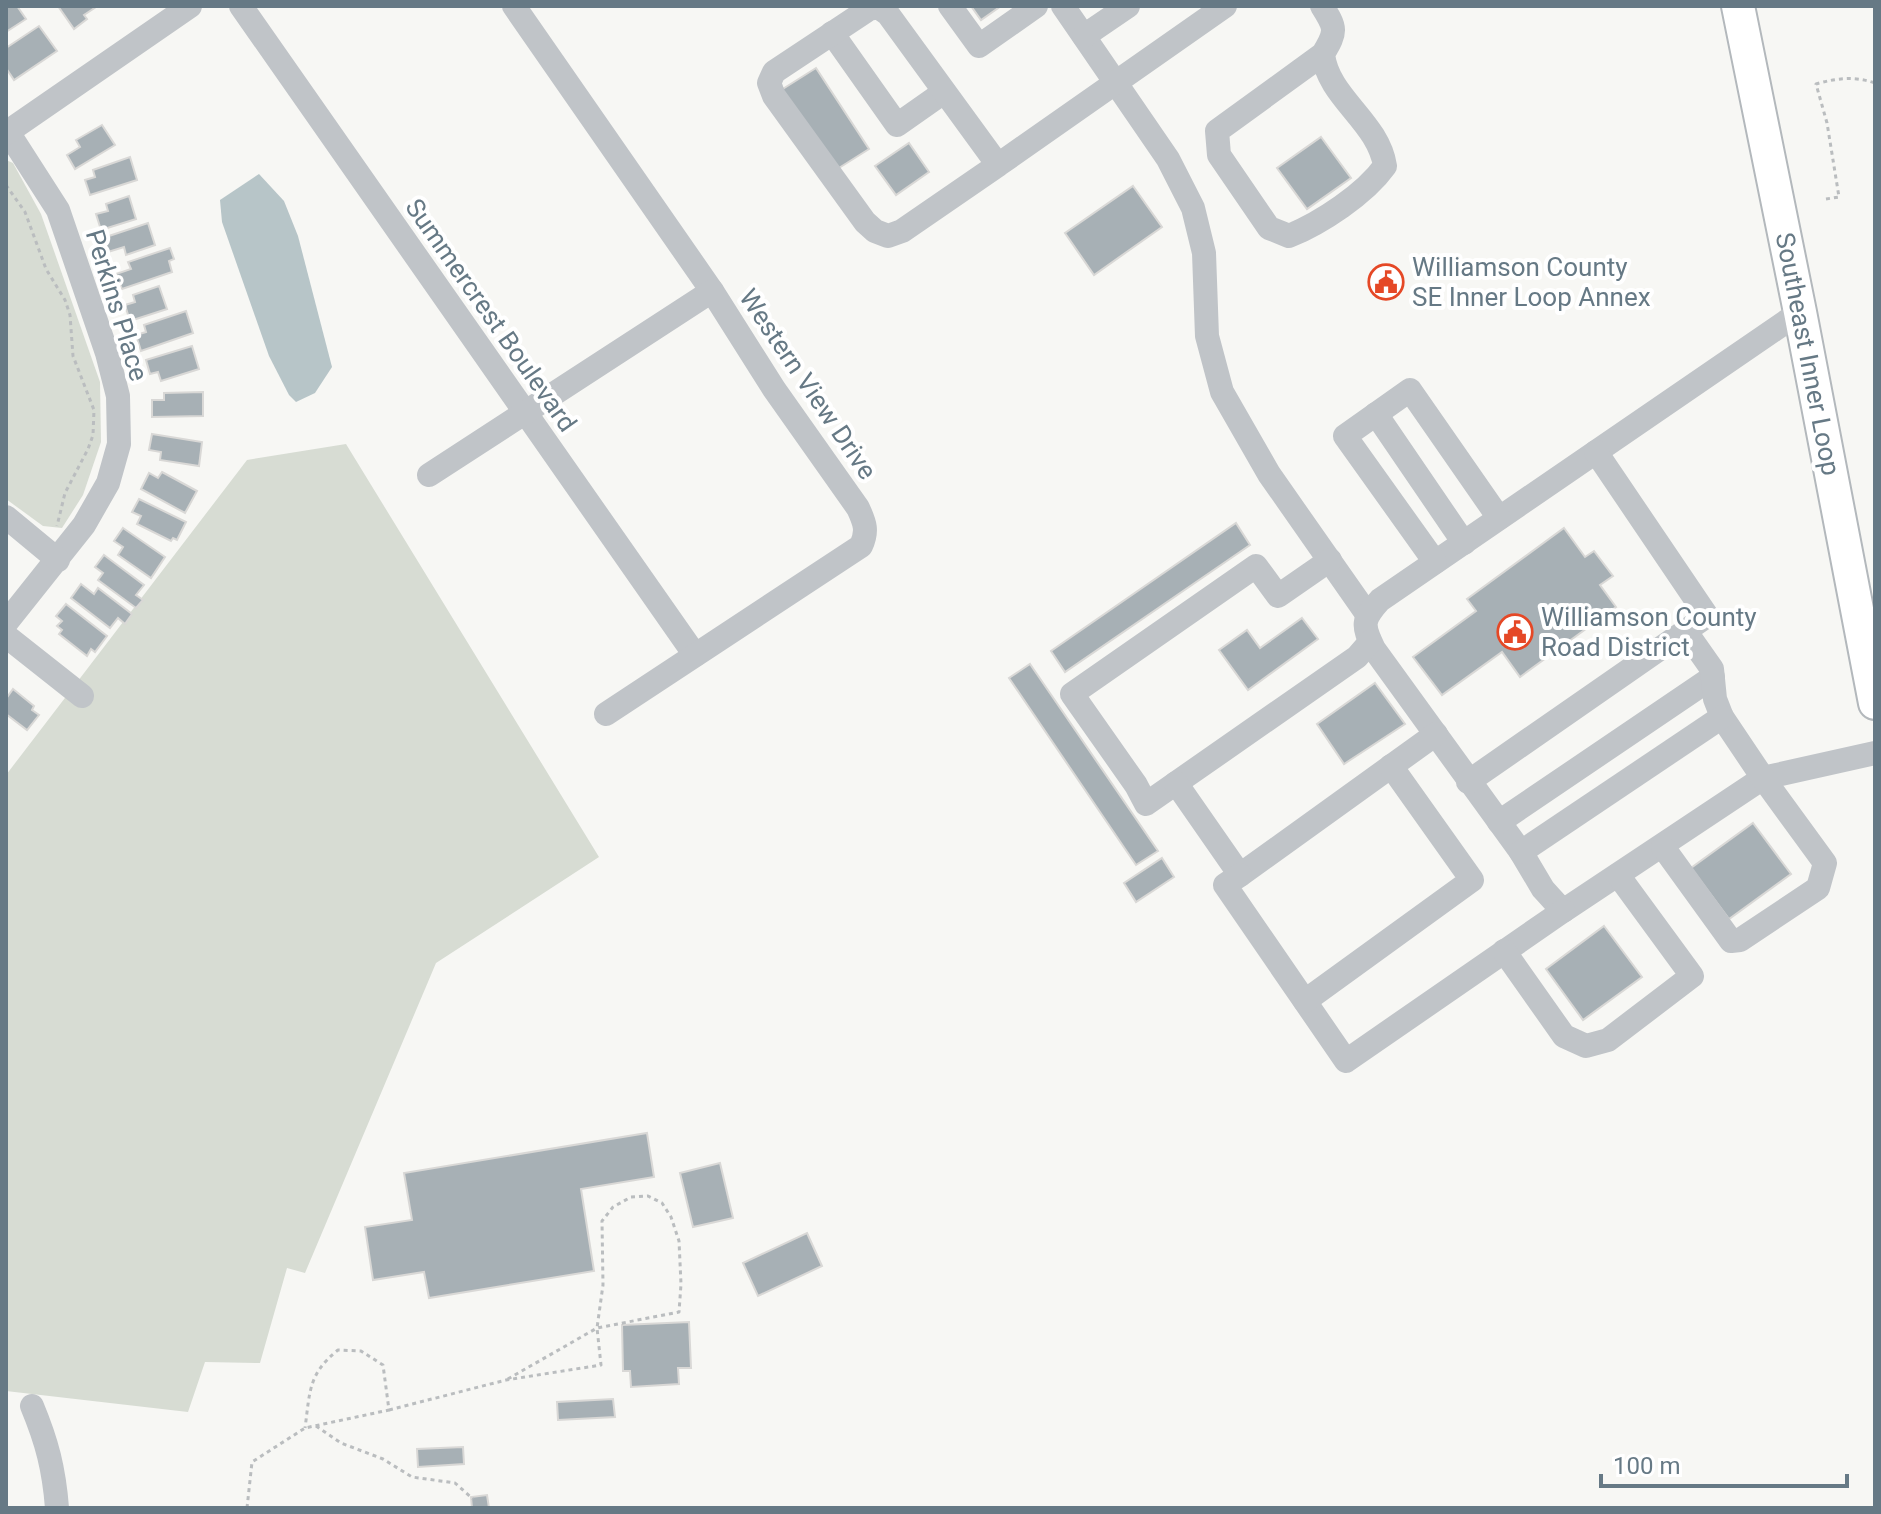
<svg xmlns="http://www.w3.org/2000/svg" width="1881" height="1514" font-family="Roboto,sans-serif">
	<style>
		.green { fill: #d7dcd3 }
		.water { fill: #b7c5c8 }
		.building { fill: #a7b0b5; stroke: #d9d8d6; stroke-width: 2 }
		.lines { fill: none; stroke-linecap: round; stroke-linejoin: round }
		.major-casing { stroke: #b3b8bc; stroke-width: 36 }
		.path { stroke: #babdbf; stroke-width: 3; stroke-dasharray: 4 4; stroke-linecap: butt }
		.minor { stroke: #c0c4c8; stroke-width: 24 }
		.major { stroke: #fff; stroke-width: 32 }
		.labels { text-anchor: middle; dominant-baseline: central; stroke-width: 8; stroke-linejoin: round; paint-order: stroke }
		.poi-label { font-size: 26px; fill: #667985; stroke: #fff; text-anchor: start }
		.street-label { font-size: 26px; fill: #667985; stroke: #fff }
	</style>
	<rect width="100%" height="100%" fill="#f7f7f4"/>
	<!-- green -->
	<g class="green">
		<polygon points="6,160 13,163 41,214 100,382 101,442 83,495 62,528 43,526 6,499"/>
		<polygon points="346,444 599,857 436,963 305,1273 287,1268 260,1363 205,1362 188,1412 6,1391 6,775 247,460"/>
	</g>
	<!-- water -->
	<polygon class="water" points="259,174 284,201 298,236 332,367 315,393 296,402 289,395 269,356 222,222 220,200"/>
	<!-- building -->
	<g class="building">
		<polygon points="6,6 17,6 26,19 6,32"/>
		<polygon points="58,6 96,6 96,7 84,15 87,19 74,29"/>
		<polygon points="971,6 1001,6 981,20"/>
		<polygon points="39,26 57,51 14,80 6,68 6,48"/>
		<polygon points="816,68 869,149 831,173 778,92"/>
		<polygon points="102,125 115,145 75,169 67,155 80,147 76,140"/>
		<polygon points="1321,137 1351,178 1307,209 1277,168"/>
		<polygon points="909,143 929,172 896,195 875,166"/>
		<polygon points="130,157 137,180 90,195 85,180 95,177 93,170"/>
		<polygon points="1133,186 1162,227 1094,275 1065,233"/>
		<polygon points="129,196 136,219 101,230 96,214 108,211 106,204"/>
		<polygon points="148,223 155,245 126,255 124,247 108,252 103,238"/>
		<polygon points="170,248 174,259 169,261 172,272 122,289 116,274 131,269 128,262"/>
		<polygon points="159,286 167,309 130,321 125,305 135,302 133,295"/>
		<polygon points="186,311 193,333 141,351 136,335 146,332 144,325"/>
		<polygon points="192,346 199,369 161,381 158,372 150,374 146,360"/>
		<polygon points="203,392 203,416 152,417 152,400 164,400 164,393"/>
		<polygon points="152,434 202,442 199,466 160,460 161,452 149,450"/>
		<polygon points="162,472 197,491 185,513 141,489 149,473 158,478"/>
		<polygon points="139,499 186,522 177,540 173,538 171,541 137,524 141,516 132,512"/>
		<polygon points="1236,523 1250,545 1065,672 1051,651"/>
		<polygon points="123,528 165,557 151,578 118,555 123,547 114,541"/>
		<polygon points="1564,528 1585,557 1594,551 1613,576 1600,585 1616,607 1520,677 1502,652 1442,695 1413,657 1476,611 1467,599"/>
		<polygon points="104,555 144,585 136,595 143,600 136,608 98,580 103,573 95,567"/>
		<polygon points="81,584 94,594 98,588 132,614 125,624 118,618 110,628 71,598"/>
		<polygon points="66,604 107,636 95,652 91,649 87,656 59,634 62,630 57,626 62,621 56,616"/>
		<polygon points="1302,618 1318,639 1248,690 1219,650 1247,630 1260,648"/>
		<polygon points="1030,664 1158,851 1136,865 1009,678"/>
		<polygon points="1375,683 1405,724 1344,764 1317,724"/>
		<polygon points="13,689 34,706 32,710 39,715 27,730 6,714 6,694 8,696"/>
		<polygon points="1753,823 1791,874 1729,919 1691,868"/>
		<polygon points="1162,858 1174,877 1136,902 1124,883"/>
		<polygon points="1604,926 1642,977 1583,1020 1546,969"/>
		<polygon points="647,1133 654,1177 581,1189 594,1271 429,1298 424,1272 373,1280 365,1227 412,1220 404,1173"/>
		<polygon points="720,1163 733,1218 693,1227 680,1173"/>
		<polygon points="807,1233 822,1266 758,1296 743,1263"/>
		<polygon points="689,1322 691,1368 678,1368 679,1384 631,1387 630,1371 623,1371 622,1325"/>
		<polygon points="613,1399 615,1417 558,1420 557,1402"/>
		<polygon points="463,1447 464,1464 418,1467 417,1449"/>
		<polygon points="487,1495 489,1508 472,1508 471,1497"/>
	</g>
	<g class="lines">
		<defs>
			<polyline id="major" points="1738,6 1800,312 1875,703"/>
		</defs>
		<!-- major casing -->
		<use href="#major" class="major-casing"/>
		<!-- path -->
		<g class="path">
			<polyline points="6,185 25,212 46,269 65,300 70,315 73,356 94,410 93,435 88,449 65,493 57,526"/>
			<path d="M 1826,199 L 1839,197 L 1827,123 L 1816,84 C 1837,78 1854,76 1875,83"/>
			<polyline points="389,1410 506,1380 601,1365 597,1328 603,1285 602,1221 613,1207 631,1197 648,1196 662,1203 671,1217 679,1241 681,1284 679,1312 597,1328 506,1380"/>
			<polyline points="316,1426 341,1443 383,1459 412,1477 455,1483 473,1499"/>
			<path d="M 247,1508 L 252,1462 L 305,1428 L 389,1410 L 383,1365 L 361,1351 L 338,1350 C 308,1374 310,1392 305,1428"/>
		</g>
		<!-- minor -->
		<g class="minor">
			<polyline points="241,6 695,655"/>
			<path d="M 514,6 L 712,291 L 774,389 L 858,508 C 865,523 868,531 861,546 L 606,714"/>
			<polyline points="950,6 979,46 1036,6"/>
			<polyline points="1063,6 1168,159 1193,208 1204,253 1207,336 1222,392 1269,474 1367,614"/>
			<path d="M 1322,6 C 1336,28 1337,31 1323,54 L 1217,131 L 1219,155 L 1269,228 L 1289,236 C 1321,223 1365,194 1385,166 C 1378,121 1328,98 1323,54"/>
			<polyline points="832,33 897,125 944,92"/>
			<polyline points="1084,36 1128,6"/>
			<polyline points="6,129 58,210 107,353 118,396 119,444 108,483 84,525 6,623"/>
			<polyline points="6,133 190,6"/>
			<polyline points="998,165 902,231 888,236 875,231 865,222 774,96 769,83 774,72 869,9 878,7 888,14 998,165 1225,6"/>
			<path d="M 1800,312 L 1380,600 C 1362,620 1362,625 1374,649 L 1521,852 L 1543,889 L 1563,911 L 1763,778 L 1875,753"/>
			<polyline points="1376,414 1464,543"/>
			<polyline points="429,475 712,291"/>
			<polyline points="6,517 58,560"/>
			<polyline points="1330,560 1278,596 1256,566 1072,694 1136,785 1146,804 1357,657 1370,642"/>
			<polyline points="1435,562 1345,436 1410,390 1499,518"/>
			<polyline points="6,636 82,696"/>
			<polyline points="1468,782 1707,616 1596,452"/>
			<polyline points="1176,783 1240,875 1436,734"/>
			<polyline points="1499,822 1713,677"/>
			<polyline points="1663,847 1731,941 1740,940 1818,888 1825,863 1763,778 1722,717 1715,699 1712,669 1686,632"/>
			<polyline points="1521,852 1722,717"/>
			<polyline points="1240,875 1225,885 1346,1061 1563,911"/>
			<polyline points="1504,951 1564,1036 1586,1046 1608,1040 1692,976 1618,875"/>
			<polyline points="1305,1001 1472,880 1391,766"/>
			<path d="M 32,1406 C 47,1442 54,1469 57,1508"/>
		</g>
		<!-- major -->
		<use href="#major" class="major"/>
	</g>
	<!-- icons -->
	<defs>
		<symbol id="civic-ring" viewBox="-11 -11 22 22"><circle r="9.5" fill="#fff" stroke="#e54826" stroke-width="1.5"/><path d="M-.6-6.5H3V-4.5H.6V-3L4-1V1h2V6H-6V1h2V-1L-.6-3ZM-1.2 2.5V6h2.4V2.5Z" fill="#e54826"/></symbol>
	</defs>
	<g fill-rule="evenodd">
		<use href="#civic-ring" x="1366" y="262" width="40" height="40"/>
		<use href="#civic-ring" x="1495" y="612" width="40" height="40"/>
	</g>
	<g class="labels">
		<!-- poi labels -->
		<g class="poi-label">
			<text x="1412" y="267">Williamson County<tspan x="1412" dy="30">SE Inner Loop Annex</tspan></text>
			<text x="1541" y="617">Williamson County<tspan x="1541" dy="30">Road District</tspan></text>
		</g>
		<!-- street labels -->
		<g class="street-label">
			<text transform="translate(117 305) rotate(73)">Perkins Place</text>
			<text transform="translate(491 315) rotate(55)">Summercrest Boulevard</text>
			<text transform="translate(1808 354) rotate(79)">Southeast Inner Loop</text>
			<text transform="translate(808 384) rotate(56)">Western View Drive</text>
		</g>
	</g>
	<!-- border -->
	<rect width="1881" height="1514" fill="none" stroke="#667985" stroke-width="16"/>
	<!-- scale -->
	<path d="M1601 1474v12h246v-12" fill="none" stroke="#667985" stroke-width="4"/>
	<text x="1613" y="1474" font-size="24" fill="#667985" stroke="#ffffff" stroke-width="6" paint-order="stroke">100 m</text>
</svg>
